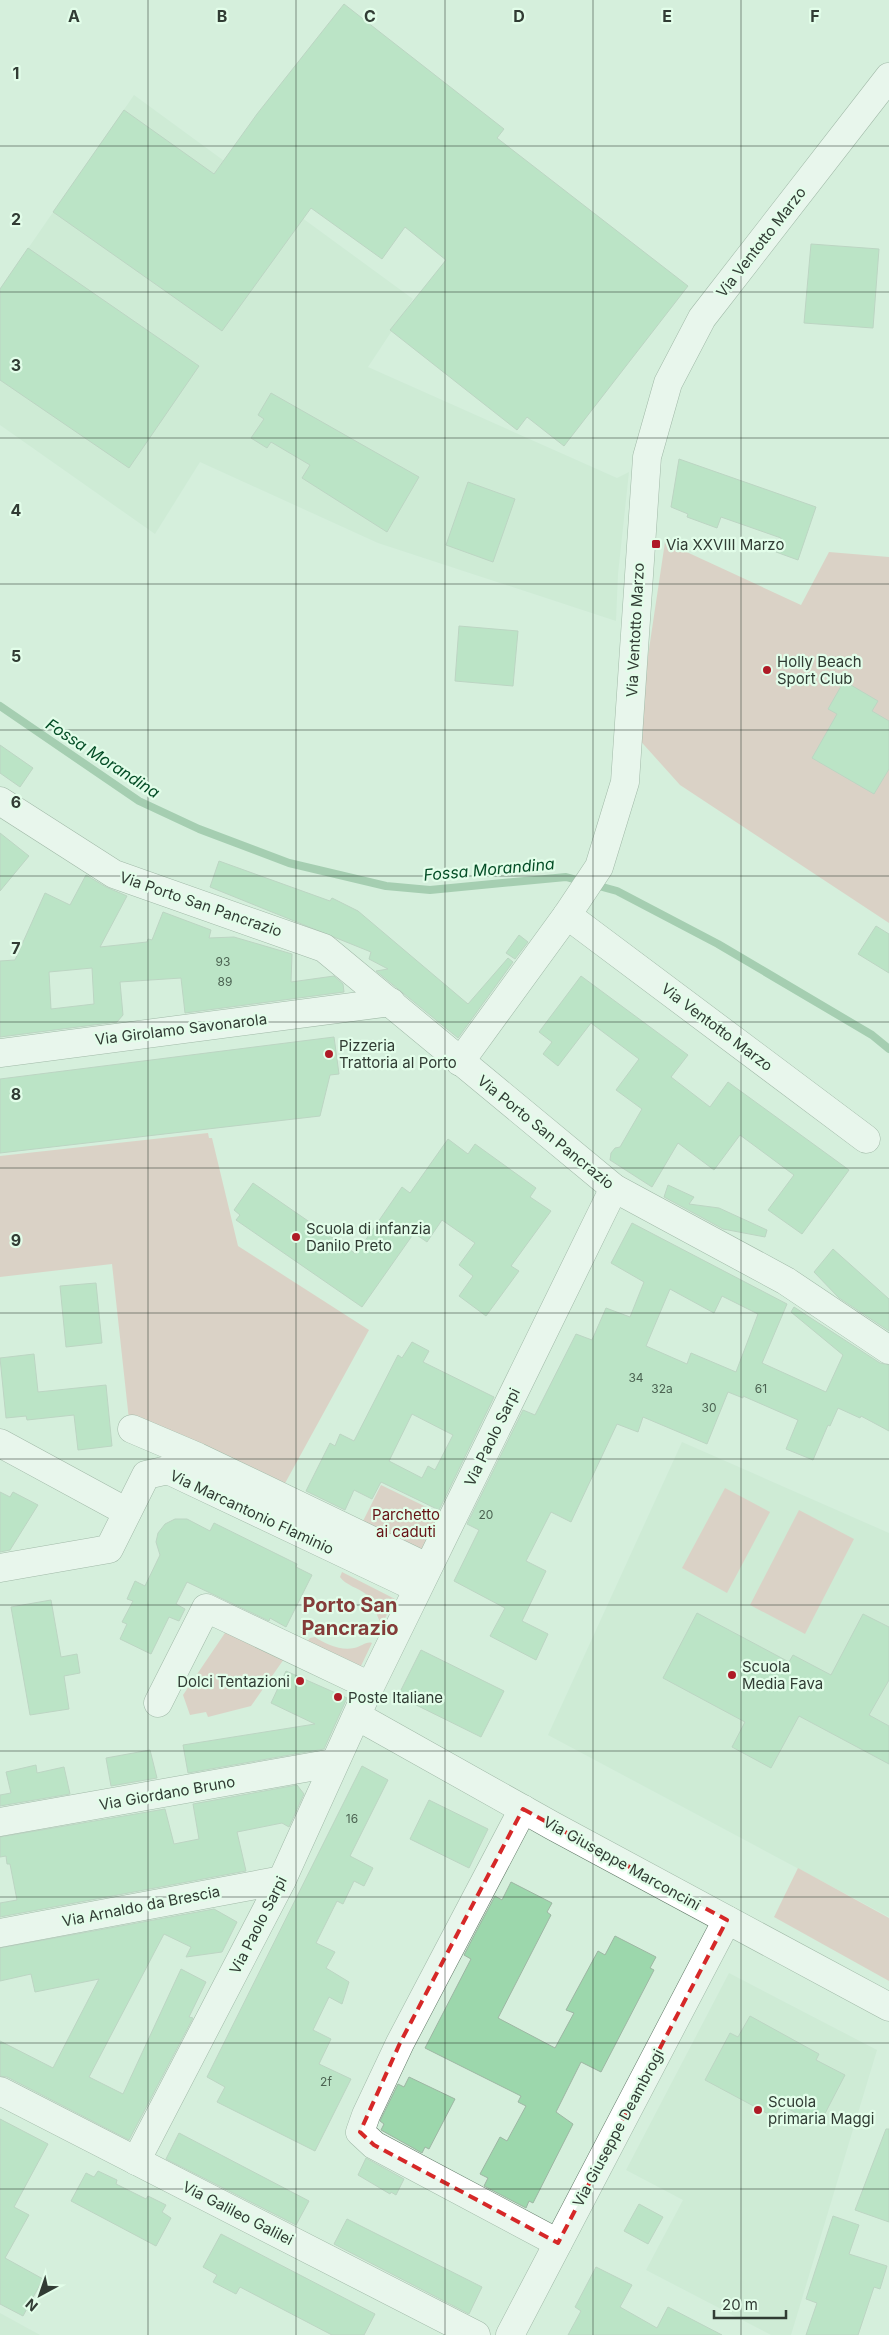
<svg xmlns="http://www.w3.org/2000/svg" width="889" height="2335" font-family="Inter,sans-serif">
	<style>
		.built { fill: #c5e6cd }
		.green { fill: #e1b0ab }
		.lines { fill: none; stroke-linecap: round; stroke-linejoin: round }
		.stream { stroke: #6ca67d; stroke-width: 8 }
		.building { fill: #9cd7ac; stroke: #9db6a3; fill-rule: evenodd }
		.minor-casing { stroke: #627968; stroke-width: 29 }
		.minor { stroke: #fff; stroke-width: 28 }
		.marked { fill: none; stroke: #d62828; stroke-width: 4; stroke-dasharray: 10 6; stroke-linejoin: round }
		.grid { fill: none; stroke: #313c34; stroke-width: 1; stroke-opacity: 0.55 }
		.poi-dot { fill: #ae1b26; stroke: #e2fde9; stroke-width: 2 }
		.labels { text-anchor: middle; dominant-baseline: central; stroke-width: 4.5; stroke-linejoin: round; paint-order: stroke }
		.number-label { font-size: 12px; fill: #4c6352 }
		.street-label { font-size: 15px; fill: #313c34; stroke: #e2fde9 }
		.poi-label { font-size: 15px; fill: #313c34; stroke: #e2fde9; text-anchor: start }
		.park-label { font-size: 15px; fill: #661316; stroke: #e2fde9 }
		.water-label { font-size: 16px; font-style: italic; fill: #044d26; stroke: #e2fde9 }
		.district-label { font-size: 20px; font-weight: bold; fill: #843c39; stroke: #e2fde9 }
		.grid-label { font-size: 16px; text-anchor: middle; font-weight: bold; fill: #313c34; stroke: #e2fde9; stroke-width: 4.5; stroke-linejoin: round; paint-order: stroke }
	</style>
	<rect width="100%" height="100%" fill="#d5efdc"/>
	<!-- built -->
	<g class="built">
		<polygon points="134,95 413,299 368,367 617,478 629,472 618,574 616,621 378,543 200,462 155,534 0,425 0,289"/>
		<polygon points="682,1442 889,1533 889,1917 548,1735"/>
		<polygon points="729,1973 877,2050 791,2335 771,2335 646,2270 683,2200 626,2170"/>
		<polygon points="0,2313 40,2335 0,2335"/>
	</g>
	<!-- green -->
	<g class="green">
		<polygon points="665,542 801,605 829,552 889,557 889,923 680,785 636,736"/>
		<polygon points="208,1133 209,1138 212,1138 238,1246 369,1330 283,1487 129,1420 112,1264 0,1277 0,1156"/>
		<polygon points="381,1485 451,1519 429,1562 360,1527"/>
		<polygon points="725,1488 770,1512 727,1593 682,1568"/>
		<polygon points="799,1510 854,1539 805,1634 750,1605"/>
		<path d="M 342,1572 L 395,1599 L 382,1624 C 376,1618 376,1605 367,1595 C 359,1588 345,1585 340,1577 Z"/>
		<polygon points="231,1624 291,1649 251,1706 208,1717 206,1712 190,1715 183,1695"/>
		<path d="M 315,1637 C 325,1644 341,1651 354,1648 C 361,1647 366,1641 372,1643 L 360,1668 L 307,1642 L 310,1638 Z"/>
		<polygon points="798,1868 889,1918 889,1981 774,1917"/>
	</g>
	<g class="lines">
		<!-- stream -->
		<polyline class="stream" points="0,706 139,801 199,829 289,863 386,886 430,890 566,877 617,891 718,944 872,1035 889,1049"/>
	</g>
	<!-- building -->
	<g class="building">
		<polygon points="344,4 504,129 497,138 688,286 564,446 527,417 517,430 390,330 446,260 405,227 382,259 311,208 222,331 53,212 124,110 214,174 257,114"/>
		<polygon points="811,244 879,249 873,328 804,323"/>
		<polygon points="28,248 199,366 129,468 0,380 0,289"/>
		<polygon points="271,393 419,477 387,532 302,478 310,465 271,442 267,448 251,438 264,419 258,415"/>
		<polygon points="679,459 816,507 798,560 776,552 781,538 721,517 717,528 687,517 688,514 671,507"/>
		<polygon points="468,482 515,499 493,562 446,545"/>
		<polygon points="459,626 518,631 513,686 455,681"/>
		<polygon points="844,681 878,701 872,711 889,721 889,769 874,794 812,758 837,714 828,709"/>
		<polygon points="0,745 33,768 20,787 0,773"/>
		<polygon points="0,833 29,856 0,891"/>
		<polygon points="219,861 330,901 332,898 358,911 468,1004 508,958 513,962 458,1038 376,971 388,969 369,959 371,952 210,887"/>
		<path d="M 86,875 L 106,887 L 127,896 L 100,947 L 147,942 L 148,939 L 152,940 L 163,912 L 211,930 L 209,938 L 234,937 L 292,954 L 291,982 L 334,976 L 343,984 L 344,992 L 185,1013 L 181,978 L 120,982 L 123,1015 L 117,1022 L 0,1037 L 0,961 L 15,960 L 45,893 L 70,905 ZM 92,968 L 94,1004 L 51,1009 L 49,972 Z"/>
		<polygon points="876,926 889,934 889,973 858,954"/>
		<polygon points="519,935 528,942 515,959 506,953"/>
		<polygon points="581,976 688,1055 671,1077 710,1107 728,1082 849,1170 802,1234 768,1210 794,1175 740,1135 714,1170 678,1143 652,1187 610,1160 611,1153 615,1148 620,1147 642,1109 616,1090 639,1059 591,1023 558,1066 543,1054 552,1042 539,1032"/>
		<polygon points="334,1037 339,1074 330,1075 320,1116 0,1153 0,1079"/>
		<polygon points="448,1139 468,1154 475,1144 536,1188 530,1197 551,1211 511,1266 519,1271 486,1316 459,1296 473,1276 459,1265 475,1243 442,1220 427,1242 414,1233 362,1307 236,1220 240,1215 234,1210 253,1183 356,1254 402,1187 410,1193"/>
		<polygon points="668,1185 694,1197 689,1204 719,1208 767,1230 765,1237 723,1229 664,1197"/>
		<path d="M 632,1223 L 787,1304 L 762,1363 L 826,1392 L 843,1355 L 791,1312 L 794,1307 L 880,1363 L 889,1365 L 889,1431 L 861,1416 L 860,1418 L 838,1408 L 830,1426 L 828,1425 L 813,1460 L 786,1449 L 798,1420 L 743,1396 L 743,1398 L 728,1392 L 707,1444 L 643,1417 L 638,1432 L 617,1424 L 571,1522 L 551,1512 L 526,1561 L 546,1571 L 522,1621 L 548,1634 L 536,1660 L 490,1636 L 505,1608 L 454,1581 L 479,1530 L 467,1524 L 523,1410 L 535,1415 L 576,1334 L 592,1340 L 606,1308 L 630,1317 L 644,1282 L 611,1263 ZM 670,1289 L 714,1313 L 722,1296 L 758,1314 L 736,1372 L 691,1353 L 687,1364 L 646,1346 Z"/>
		<polygon points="833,1249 889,1299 889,1331 839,1298 814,1272"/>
		<polygon points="96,1283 102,1343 66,1347 60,1286"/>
		<path d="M 412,1342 L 429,1351 L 423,1362 L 494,1397 L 439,1510 L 381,1482 L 372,1499 L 354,1490 L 345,1510 L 306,1491 L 330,1443 L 335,1446 L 340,1434 L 354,1441 L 398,1355 L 402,1358 ZM 412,1414 L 453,1435 L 435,1470 L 428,1466 L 422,1478 L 389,1461 Z"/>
		<polygon points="34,1354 38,1392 106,1385 112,1446 78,1450 74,1415 27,1420 26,1416 6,1418 0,1358"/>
		<polygon points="0,1492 10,1497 13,1492 38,1505 10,1550 0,1552"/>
		<polygon points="175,1519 187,1519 210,1531 214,1523 297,1564 296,1567 312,1575 286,1627 270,1618 269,1621 187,1582 176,1604 185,1609 179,1621 169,1617 151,1654 120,1639 127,1624 122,1622 133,1601 127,1599 135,1581 145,1586 160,1555 156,1542 158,1533 165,1524"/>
		<polygon points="51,1600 61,1657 77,1654 80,1673 64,1676 69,1709 30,1715 11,1607"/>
		<polygon points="697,1613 789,1662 793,1655 831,1675 863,1614 889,1627 889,1680 869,1715 889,1726 889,1764 799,1716 771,1768 732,1747 745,1722 663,1678"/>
		<polygon points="421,1650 504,1691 481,1737 398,1696"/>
		<polygon points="286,1671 347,1698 324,1749 188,1773 183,1745 315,1724 271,1703"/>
		<polygon points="150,1750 157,1778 111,1786 106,1758"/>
		<polygon points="36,1765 37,1773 64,1767 70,1794 0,1806 0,1795 11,1793 6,1772"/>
		<polygon points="362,1766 388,1780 350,1856 373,1868 364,1886 354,1881 343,1904 337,1901 316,1943 335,1952 326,1968 349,1982 342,2004 329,1997 313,2030 331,2039 319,2064 351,2079 315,2151 217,2102 225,2087 207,2077"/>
		<polygon points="297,1785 304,1794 289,1827 282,1823 237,1832 246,1871 0,1917 0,1903 17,1900 10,1864 7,1864 6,1856 0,1857 0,1837 165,1809 174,1844 199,1839 193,1804"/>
		<polygon points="429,1800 488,1829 469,1868 410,1839"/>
		<polygon points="511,1882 552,1903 547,1912 551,1915 498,2018 555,2048 574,2013 566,2010 598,1951 605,1955 615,1936 656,1957 650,1968 654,1970 601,2072 581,2062 556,2112 573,2124 533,2203 529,2201 526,2208 484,2186 488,2178 480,2174 500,2137 507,2141 526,2106 518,2102 521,2096 425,2048 471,1959 464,1955 478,1928 495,1896 502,1900"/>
		<polygon points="214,1909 237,1922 222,1952 186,1957 191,1947 164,1934 89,2077 123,2094 181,1969 206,1982 189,2017 193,2018 129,2140 7,2077 0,2076 0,2041 53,2068 99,1979 35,1992 31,1974 0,1981 0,1948"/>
		<polygon points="750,2016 819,2054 816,2060 845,2075 819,2125 781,2105 774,2117 705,2080 730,2033 738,2037"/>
		<polygon points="409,2077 455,2099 429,2149 425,2147 422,2153 381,2130 384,2124 380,2121 398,2084 404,2087"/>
		<polygon points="0,2119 48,2144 14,2207 29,2215 5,2258 43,2279 23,2316 0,2304"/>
		<polygon points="886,2129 889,2129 889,2222 855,2210"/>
		<polygon points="179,2133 309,2201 296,2225 166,2159"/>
		<polygon points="366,2158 404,2179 396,2195 391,2192 390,2194 358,2175"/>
		<polygon points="98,2171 117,2180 116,2184 146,2199 148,2196 166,2205 162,2212 171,2218 156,2246 71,2201 86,2173 94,2177"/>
		<polygon points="639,2204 663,2217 648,2244 624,2231"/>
		<polygon points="833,2216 859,2225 849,2254 887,2266 880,2289 874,2287 858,2335 806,2335 817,2303 806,2299"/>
		<polygon points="347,2219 482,2287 469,2314 334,2244"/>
		<polygon points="221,2234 375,2314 364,2335 332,2335 240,2287 236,2294 213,2282 217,2275 203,2267"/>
		<polygon points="596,2267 632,2285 620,2307 657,2328 668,2307 722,2335 568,2335 581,2311 575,2307"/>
	</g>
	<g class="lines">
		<defs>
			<g id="minor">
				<polyline points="0,801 114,874 324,948 614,1188 786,1281 889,1350"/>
				<polyline points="567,915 866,1139"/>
				<polyline points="0,1053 391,1002"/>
				<polyline points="460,1062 567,915 599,867 625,782 647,457 668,383 702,318 889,77"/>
				<polyline points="132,1429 198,1457 427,1567"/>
				<polyline points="0,1443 127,1512"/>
				<polyline points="0,1568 109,1549 146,1475 168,1470 417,1588"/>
				<polyline points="158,1703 206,1608 370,1686"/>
				<polyline points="357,1716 553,1826 889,2007"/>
				<polyline points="523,1809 400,2043 366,2115 360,2132 374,2145 558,2243"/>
				<polyline points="0,1822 333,1763"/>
				<polyline points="0,1933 282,1880"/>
				<polyline points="0,2091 476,2335"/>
				<polyline points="136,2161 282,1880 364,1699 614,1188"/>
				<polyline points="510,2335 727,1920"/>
			</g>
		</defs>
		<!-- minor casing -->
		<use href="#minor" class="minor-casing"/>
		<!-- minor -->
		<use href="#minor" class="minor"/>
	</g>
	<!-- marked area -->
	<path d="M0 0H889V2335H0ZM 523,1809 L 727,1920 L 558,2243 L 374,2145 L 360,2132 L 400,2043 Z" fill="#d5efdc" fill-opacity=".55" fill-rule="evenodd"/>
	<path class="marked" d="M 523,1809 L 727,1920 L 558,2243 L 374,2145 L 360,2132 L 400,2043 Z"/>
	<!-- grid -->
	<path class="grid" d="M 148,0 L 148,2335M 296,0 L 296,2335M 445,0 L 445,2335M 593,0 L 593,2335M 741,0 L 741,2335M 0,146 L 889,146M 0,292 L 889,292M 0,438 L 889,438M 0,584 L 889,584M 0,730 L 889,730M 0,876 L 889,876M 0,1022 L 889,1022M 0,1168 L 889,1168M 0,1313 L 889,1313M 0,1459 L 889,1459M 0,1605 L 889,1605M 0,1751 L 889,1751M 0,1897 L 889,1897M 0,2043 L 889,2043M 0,2189 L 889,2189"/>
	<!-- markers -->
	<g class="poi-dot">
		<rect x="651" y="539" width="10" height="10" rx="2.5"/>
		<circle cx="767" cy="670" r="5"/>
		<circle cx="329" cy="1054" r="5"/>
		<circle cx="296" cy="1237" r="5"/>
		<circle cx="732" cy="1675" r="5"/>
		<circle cx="300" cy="1681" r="5"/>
		<circle cx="338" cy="1697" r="5"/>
		<circle cx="758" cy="2110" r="5"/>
	</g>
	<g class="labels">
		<!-- number labels -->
		<g class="number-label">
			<text x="223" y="961">93</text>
			<text x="225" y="981">89</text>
			<text x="636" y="1377">34</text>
			<text x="662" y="1388">32a</text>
			<text x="761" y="1388">61</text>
			<text x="709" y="1407">30</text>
			<text x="486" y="1514">20</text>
			<text x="352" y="1818">16</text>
			<text x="326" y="2081">2f</text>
		</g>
		<!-- street labels -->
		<g class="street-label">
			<text transform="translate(761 242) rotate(-52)">Via Ventotto Marzo</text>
			<text transform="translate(635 630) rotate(-87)">Via Ventotto Marzo</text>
			<text transform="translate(201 904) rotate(19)">Via Porto San Pancrazio</text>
			<text transform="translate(717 1027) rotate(37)">Via Ventotto Marzo</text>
			<text transform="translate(181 1029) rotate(-7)">Via Girolamo Savonarola</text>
			<text transform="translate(546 1132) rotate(39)">Via Porto San Pancrazio</text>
			<text transform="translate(492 1437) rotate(-64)">Via Paolo Sarpi</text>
			<text transform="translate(252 1512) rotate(25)">Via Marcantonio Flaminio</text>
			<text transform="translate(167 1793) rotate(-10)">Via Giordano Bruno</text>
			<text transform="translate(622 1863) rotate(29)">Via Giuseppe Marconcini</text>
			<text transform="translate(141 1906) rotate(-11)">Via Arnaldo da Brescia</text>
			<text transform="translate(258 1925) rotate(-63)">Via Paolo Sarpi</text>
			<text transform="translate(618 2128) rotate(-62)">Via Giuseppe Deambrogi</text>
			<text transform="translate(238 2213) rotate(27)">Via Galileo Galilei</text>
		</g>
		<!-- poi labels -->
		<g class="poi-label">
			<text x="666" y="544">Via XXVIII Marzo</text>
			<text x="777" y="661">Holly Beach<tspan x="777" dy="17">Sport Club</tspan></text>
			<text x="339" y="1045">Pizzeria<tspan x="339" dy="17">Trattoria al Porto</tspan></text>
			<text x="306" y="1228">Scuola di infanzia<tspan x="306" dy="17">Danilo Preto</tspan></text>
			<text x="742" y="1666">Scuola<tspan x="742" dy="17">Media Fava</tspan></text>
			<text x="290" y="1681" text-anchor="end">Dolci Tentazioni</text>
			<text x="348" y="1697">Poste Italiane</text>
			<text x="768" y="2101">Scuola<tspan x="768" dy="17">primaria Maggi</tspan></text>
		</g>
		<!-- park labels -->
		<g class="park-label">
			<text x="406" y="1514">Parchetto<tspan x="406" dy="17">ai caduti</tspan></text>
		</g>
		<!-- water labels -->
		<g class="water-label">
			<text transform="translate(103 758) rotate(33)">Fossa Morandina</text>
			<text transform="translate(489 869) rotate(-5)">Fossa Morandina</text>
		</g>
		<!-- district labels -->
		<g class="district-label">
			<text x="350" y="1605">Porto San<tspan x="350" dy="23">Pancrazio</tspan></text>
		</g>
	</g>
	<g class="grid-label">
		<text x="74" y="22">A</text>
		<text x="222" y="22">B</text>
		<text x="370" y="22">C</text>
		<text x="519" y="22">D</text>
		<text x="667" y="22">E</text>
		<text x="815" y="22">F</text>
		<text x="16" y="79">1</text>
		<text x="16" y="225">2</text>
		<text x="16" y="371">3</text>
		<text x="16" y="516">4</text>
		<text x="16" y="662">5</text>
		<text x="16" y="808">6</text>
		<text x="16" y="954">7</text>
		<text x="16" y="1100">8</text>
		<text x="16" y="1246">9</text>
	</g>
	<!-- north arrow -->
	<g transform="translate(40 2295) rotate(220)" stroke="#e2fde9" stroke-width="4" paint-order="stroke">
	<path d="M0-4L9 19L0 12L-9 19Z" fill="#313c34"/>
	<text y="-8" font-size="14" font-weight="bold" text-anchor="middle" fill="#313c34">N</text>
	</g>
	<!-- scale -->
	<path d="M714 2310v8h72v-8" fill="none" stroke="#313c34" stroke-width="2.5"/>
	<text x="722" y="2310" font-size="15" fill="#313c34" stroke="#e2fde9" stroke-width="4" paint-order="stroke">20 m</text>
</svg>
